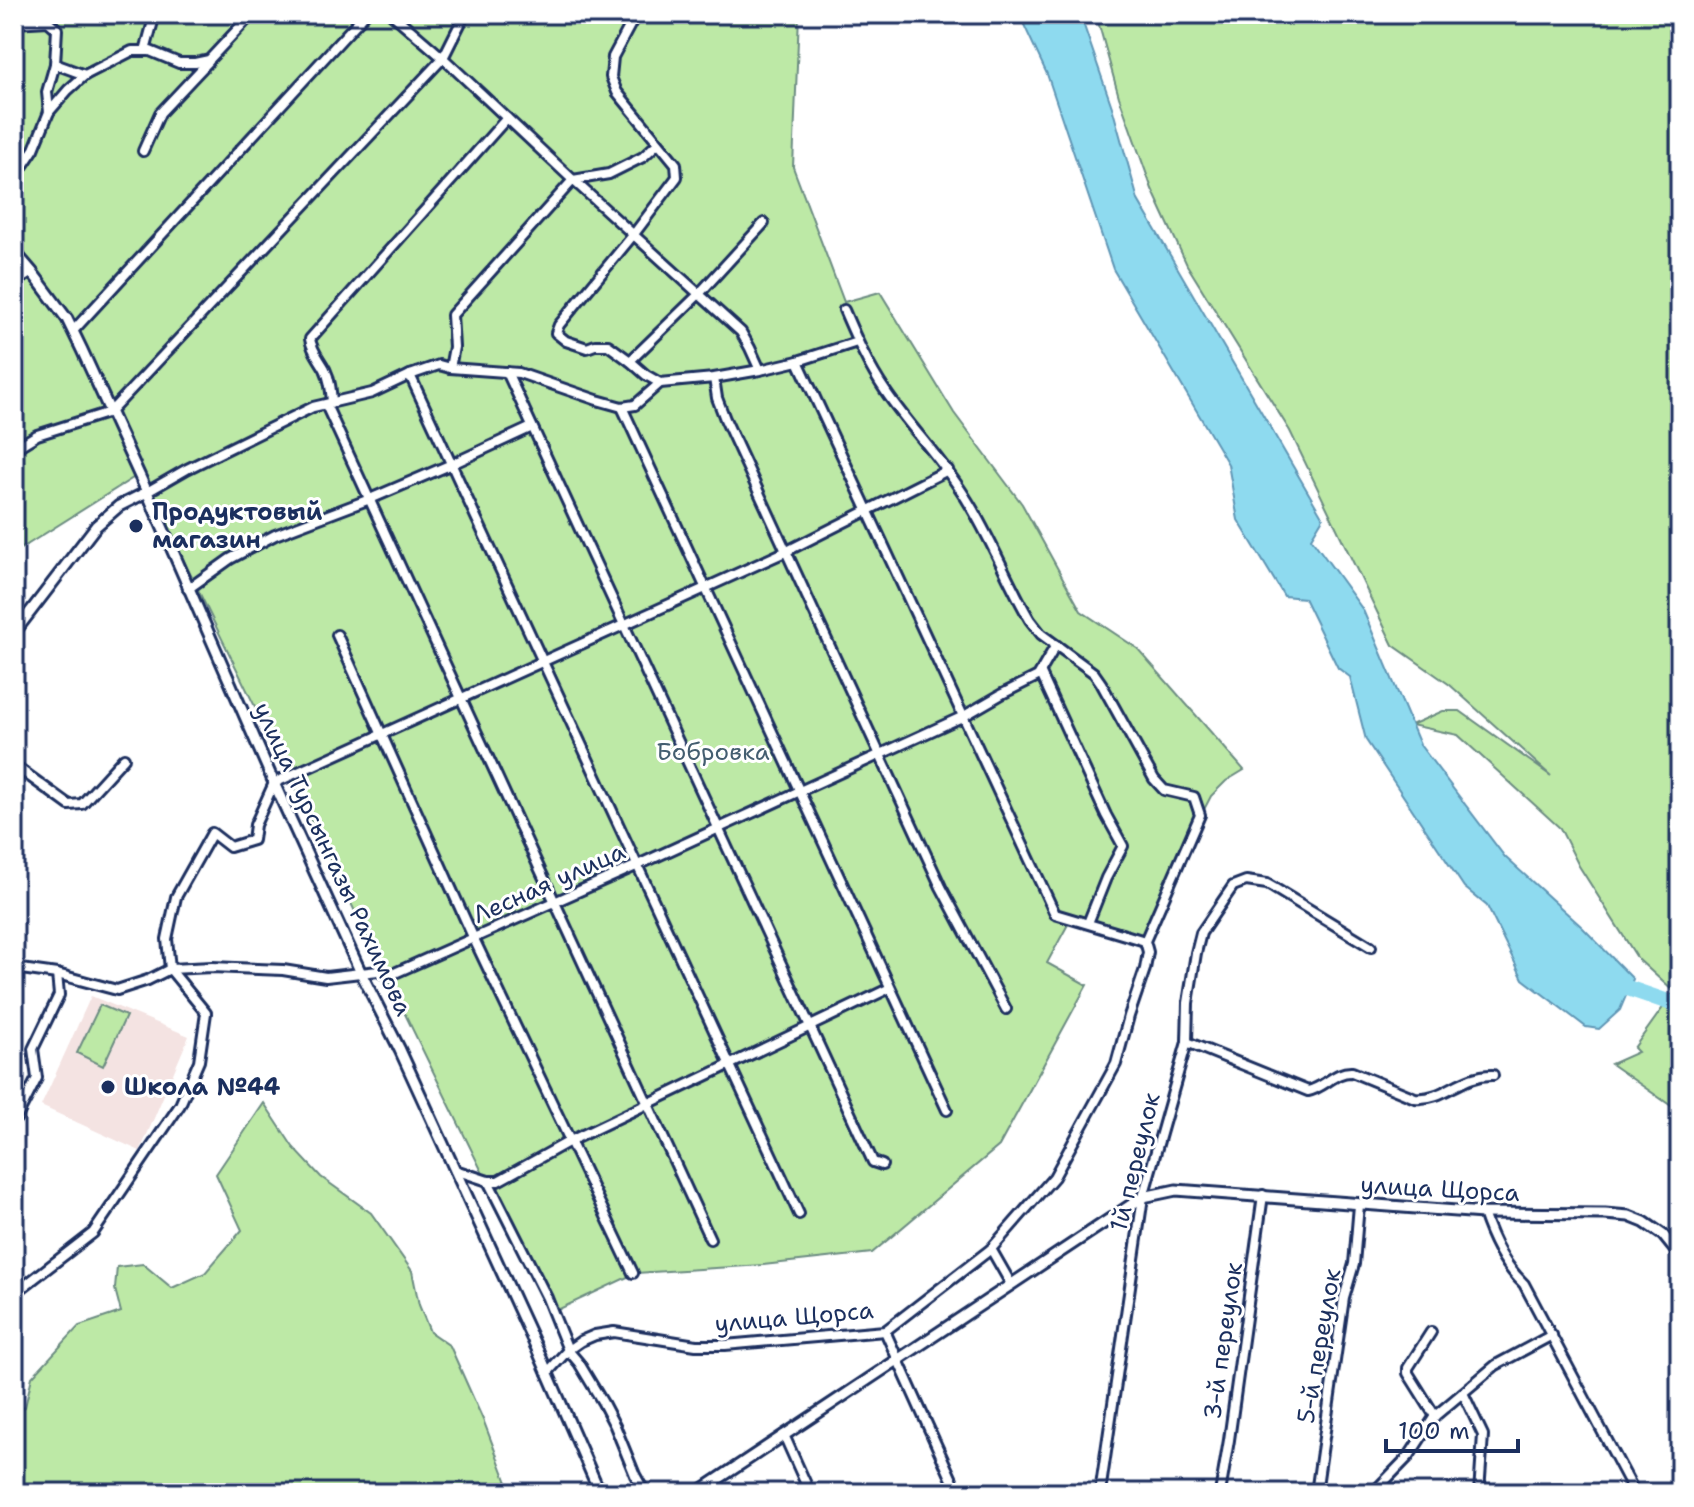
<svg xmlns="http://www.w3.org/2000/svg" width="1694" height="1507" font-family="'Shantell Sans',sans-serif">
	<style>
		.built { fill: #f4e3e2 }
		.green { fill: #bde9a6; stroke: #6c8c82; stroke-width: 2 }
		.water { fill: #8edaef; stroke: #6096b5; stroke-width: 2 }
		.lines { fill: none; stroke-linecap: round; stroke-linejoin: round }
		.river { stroke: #8edaef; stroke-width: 16 }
		.minor-casing { stroke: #1b2f5e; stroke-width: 14 }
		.tertiary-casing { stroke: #1b2f5e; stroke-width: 15 }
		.minor { stroke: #fff; stroke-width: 8 }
		.tertiary { stroke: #fff; stroke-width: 9 }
		.poi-dot { fill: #1b2f5e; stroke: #fff; stroke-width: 3 }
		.labels { text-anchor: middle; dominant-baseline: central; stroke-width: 6; stroke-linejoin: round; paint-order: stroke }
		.poi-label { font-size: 24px; font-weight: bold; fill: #1b2f5e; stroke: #fff; text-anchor: start }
		.park-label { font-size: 24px; fill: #445e70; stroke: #fff }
		.street-label { font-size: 24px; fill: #1b2f5e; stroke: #fff }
	</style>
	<rect width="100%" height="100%" fill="#fff"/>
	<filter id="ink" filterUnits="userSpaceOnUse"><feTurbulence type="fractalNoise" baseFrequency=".0125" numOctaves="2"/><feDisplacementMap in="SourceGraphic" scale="16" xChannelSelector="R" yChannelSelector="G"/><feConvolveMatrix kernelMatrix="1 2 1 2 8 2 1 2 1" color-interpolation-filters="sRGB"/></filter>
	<g filter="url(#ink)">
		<!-- built -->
		<polygon class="built" points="91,996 189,1036 140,1151 41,1106"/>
		<!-- green -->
		<g class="green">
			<polygon points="14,14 799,14 793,167 844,302 880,292 954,413 1022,504 1081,611 1138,649 1244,770 1226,781 1211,796 1182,852 1144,941 1072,917 1047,963 1087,985 999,1146 872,1253 763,1265 636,1273 551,1313 141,473 14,553"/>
			<polygon points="1096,14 1680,14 1680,1112 1611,1064 1638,1052 1634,1048 1674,992 1638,959 1579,866 1560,828 1458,735 1411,725 1443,711 1460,711 1551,776 1450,685 1393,645 1290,431 1187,265 1152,189 1119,97"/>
			<polygon points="100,1005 126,1016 103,1066 77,1053"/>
			<polygon points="264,1103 293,1147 321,1177 371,1213 412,1271 419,1305 430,1332 450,1346 484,1422 511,1493 14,1493 14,1411 25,1407 32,1377 79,1326 121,1312 115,1289 117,1267 143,1264 172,1288 205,1273 242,1230 216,1174"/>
		</g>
		<!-- water -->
		<polygon class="water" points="1019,14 1082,14 1082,20 1112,107 1138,200 1323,518 1311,538 1363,610 1420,745 1505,857 1582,927 1633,979 1620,1010 1599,1029 1586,1027 1523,979 1487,906 1464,887 1366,740 1350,677 1338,668 1304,598 1284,596 1238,520 1228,464 1113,269 1047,74"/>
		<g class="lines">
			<!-- river -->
			<polyline class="river" points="1610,982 1680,1006"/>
			<defs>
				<g id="minor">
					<polyline points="392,14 443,58 573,180 741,332 750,348 760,370"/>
					<polyline points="14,23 48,21 57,29 55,64 47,92 49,112"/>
					<polyline points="145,51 155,14"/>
					<polyline points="55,64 85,75"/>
					<polyline points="143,151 160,113 209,61"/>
					<polyline points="14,179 34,149 49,112 68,90 85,75 132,51 150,51 179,63 195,63 209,60 252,14"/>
					<polyline points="14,283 32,272"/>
					<polyline points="73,331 365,14"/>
					<polyline points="630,361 608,345 595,345 587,348 566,341 556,333 559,325 634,234 677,177 676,164 617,92 611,77 613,57 636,14"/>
					<polyline points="798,361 1055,914 1145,941"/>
					<polyline points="450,368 454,347 452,315 573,180 609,174 643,157 658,143"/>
					<polyline points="507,372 859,1132 873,1162 882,1165"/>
					<polyline points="410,375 799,1214"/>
					<polyline points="714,378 717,398 725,419 941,887 1006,1009"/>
					<polyline points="660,383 646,375 630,361 699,294 764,223"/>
					<path d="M 332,401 C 331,390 330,379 325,369 C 319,358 312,351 310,339 L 507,118"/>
					<polyline points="326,405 710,1239"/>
					<polyline points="622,407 947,1110"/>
					<polyline points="14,449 37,435 110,412 443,58 465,14"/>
					<polyline points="147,492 187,469 313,407 372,393 410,375 439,365 450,368 519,373 597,400 622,407 635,405 660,383 714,378 760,370 798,361 857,342"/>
					<polyline points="188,589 230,559 275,535 370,499 452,464 532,427"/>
					<polyline points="337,635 474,939 633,1273"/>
					<polyline points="1041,674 1106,815 1123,846 1106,878 1088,923"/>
					<polyline points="14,765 69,805 82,804 124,758"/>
					<polyline points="14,968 57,974 117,990 148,980 170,969 212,967 283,970 326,977 378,971 388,976 638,865 964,716 1002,694 1038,676 1056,645"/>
					<path d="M 1187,1042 L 1308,1091 C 1324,1088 1335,1071 1352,1072 L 1415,1098 C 1444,1101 1461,1074 1493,1075"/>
					<polyline points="16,1119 37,1078 33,1049 59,995 57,974"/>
					<polyline points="455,1170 488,1181 498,1181 570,1141 890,988"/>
					<polyline points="488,1181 547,1298 568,1350 579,1363 603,1403 615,1426 635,1475 645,1493"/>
					<path d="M 1483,1213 C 1492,1240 1504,1265 1524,1284 L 1635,1493"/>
					<polyline points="991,1249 1011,1284"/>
					<polyline points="14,1294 93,1233 180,1105 199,1061 206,1013 170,969 167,939 176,897 212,833 230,847 253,840 255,825 274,783 787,551 948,470"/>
					<polyline points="885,1331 958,1493"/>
					<polyline points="1431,1332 1408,1368 1408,1373 1435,1416"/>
					<path d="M 547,1373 L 568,1350 L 581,1341 L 595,1335 L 614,1332 L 696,1345 L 725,1345 L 885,1331 L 991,1249 L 1054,1177 L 1116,1064 L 1129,1016 L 1145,969 L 1148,952 L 1145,941 L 1200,815 L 1194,797 L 1164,790 L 1154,779 L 1101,683 L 1094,673 L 1041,634 L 1030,620 C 1007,581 991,538 967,500 C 944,461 911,429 886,392 C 868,366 856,338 844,310"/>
					<polyline points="1463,1393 1483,1435 1479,1493"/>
					<polyline points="784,1435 810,1493"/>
					<polyline points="1100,1493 1143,1197 1187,1042 1188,1003 1196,953 1201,933 1233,886 1246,881 1267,884 1274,888 1371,947"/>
					<polyline points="1220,1493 1229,1440 1263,1195"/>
					<polyline points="1316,1493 1344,1298 1354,1264 1359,1205"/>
					<polyline points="1373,1493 1409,1456 1435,1416 1496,1365 1552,1335"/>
				</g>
				<g id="tertiary">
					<polyline points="14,251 32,272 67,319 82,350 147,492 274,783 361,973 400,1050 455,1170 538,1351 600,1493"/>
					<polyline points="14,633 96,526 119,506 147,492"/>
					<polyline points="697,1493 1143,1197 1176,1190 1483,1213 1605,1214 1629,1216 1644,1222 1663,1235 1680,1256"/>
				</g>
			</defs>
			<!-- minor casing -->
			<use href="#minor" class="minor-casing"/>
			<!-- tertiary casing -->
			<use href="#tertiary" class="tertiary-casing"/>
			<!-- minor -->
			<use href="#minor" class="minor"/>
			<!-- tertiary -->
			<use href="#tertiary" class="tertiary"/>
		</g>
	</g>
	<!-- markers -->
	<g class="poi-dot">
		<circle cx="136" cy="526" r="8"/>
		<circle cx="108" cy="1087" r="8"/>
	</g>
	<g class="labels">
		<!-- poi labels -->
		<g class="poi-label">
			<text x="152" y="512">Продуктовый<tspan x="152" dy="28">магазин</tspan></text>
			<text x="124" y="1087">Школа №44</text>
		</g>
		<!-- park labels -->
		<g class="park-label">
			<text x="713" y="752">Бобровка</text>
		</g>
		<!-- street labels -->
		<g class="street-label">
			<text transform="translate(333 859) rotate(65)">улица Турсынгазы Рахимова</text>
			<text transform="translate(549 883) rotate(-24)">Лесная улица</text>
			<text transform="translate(1135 1162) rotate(-76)">1й переулок</text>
			<text transform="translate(1440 1189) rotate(3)">улица Щорса</text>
			<text transform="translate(794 1317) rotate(-5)">улица Щорса</text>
			<text transform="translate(1223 1341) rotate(-82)">3-й переулок</text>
			<text transform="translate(1319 1346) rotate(-80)">5-й переулок</text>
		</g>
	</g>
	<!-- margin -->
	<rect width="1694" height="1507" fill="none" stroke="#fff" stroke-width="48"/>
	<rect x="24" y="24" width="1646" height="1459" fill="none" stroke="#1b2f5e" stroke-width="3" filter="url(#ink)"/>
	<!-- scale -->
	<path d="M1386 1439v12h132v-12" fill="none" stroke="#1b2f5e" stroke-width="4"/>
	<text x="1398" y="1439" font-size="24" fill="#1b2f5e" stroke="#ffffff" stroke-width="6" paint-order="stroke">100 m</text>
</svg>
